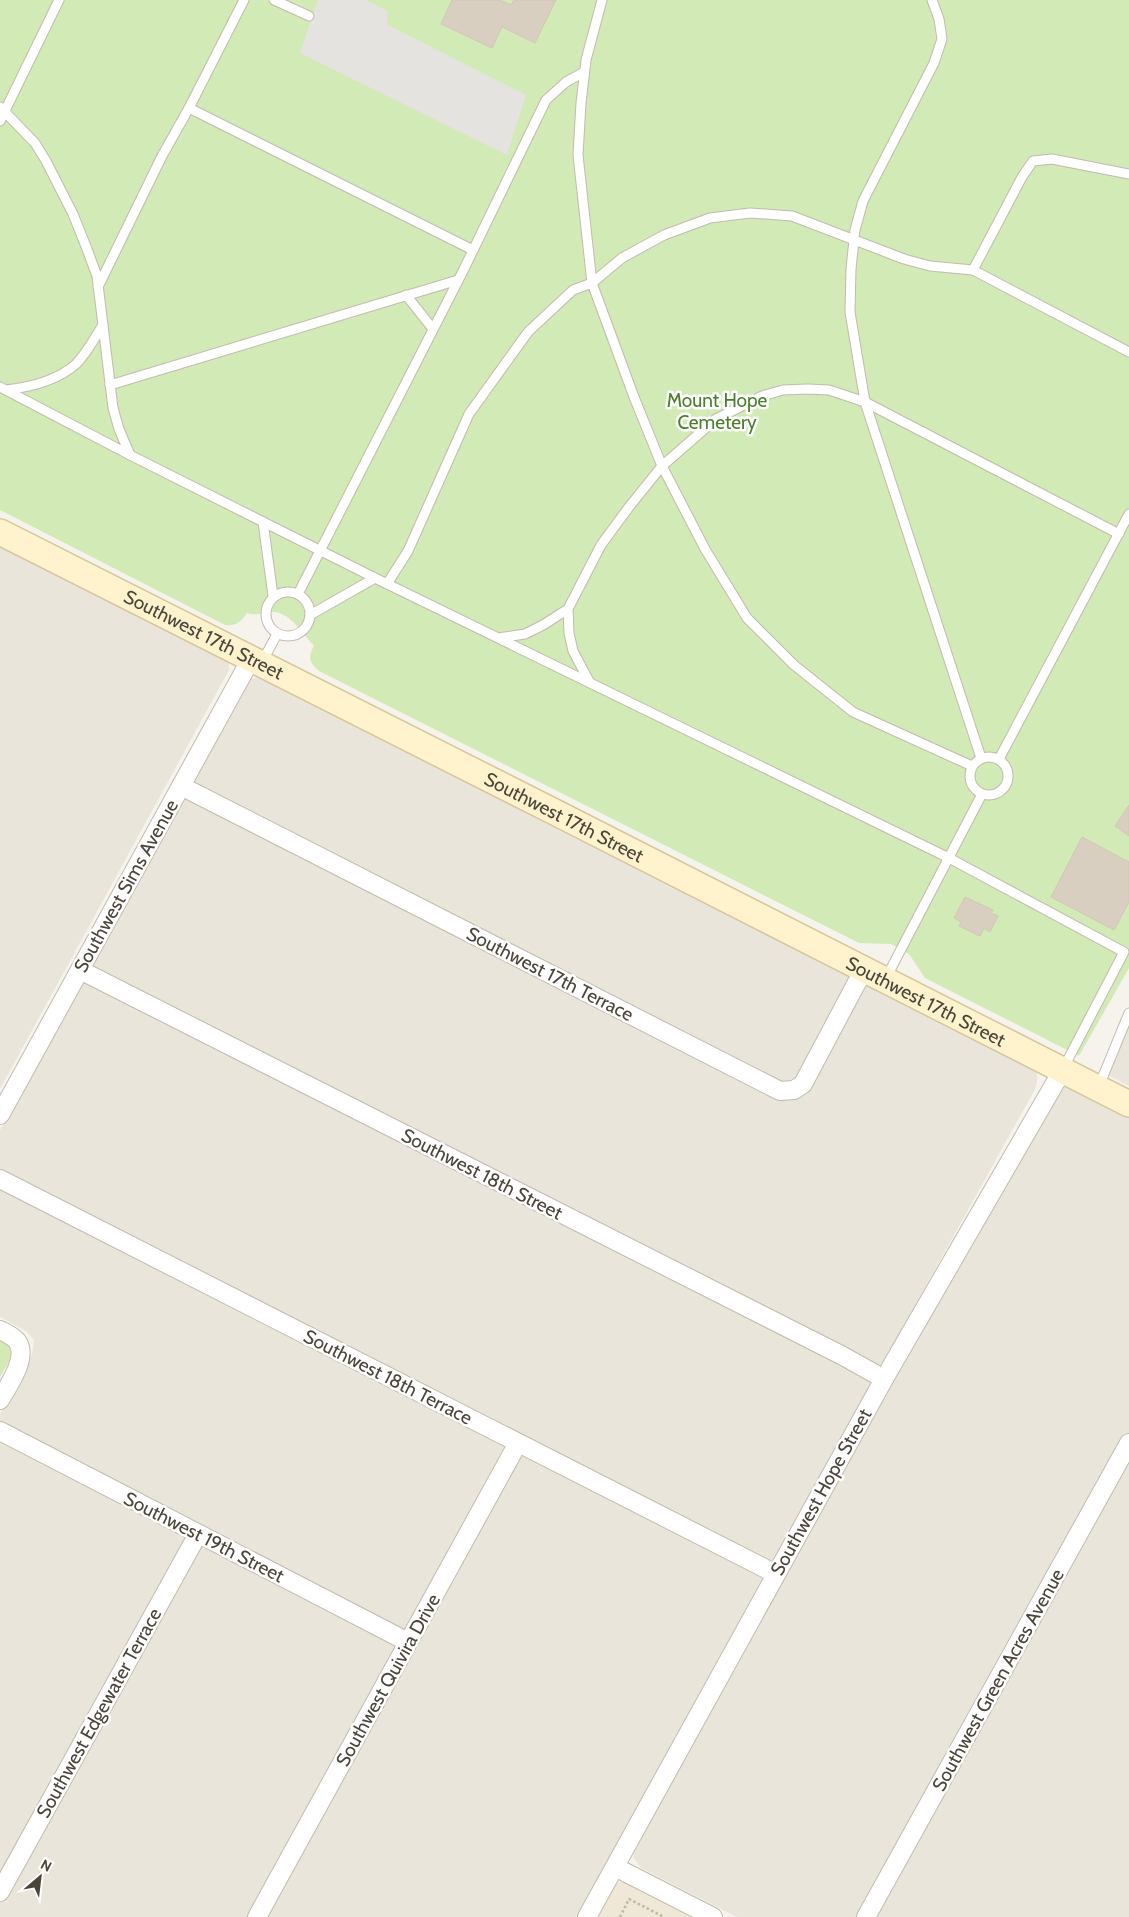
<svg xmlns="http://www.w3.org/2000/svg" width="1129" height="1917" font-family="Cabin,sans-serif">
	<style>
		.residential { fill: #eae5da }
		.education { fill: #efe8d6 }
		.green { fill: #d2eab5 }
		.parking { fill: #e5e3e0 }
		.building { fill: #d8cfc1; stroke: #d3c7b4 }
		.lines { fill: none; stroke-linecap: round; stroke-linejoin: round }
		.lane-casing { stroke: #c2bbae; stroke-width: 11 }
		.street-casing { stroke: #c2bbae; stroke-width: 20 }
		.secondary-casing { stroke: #d6c79b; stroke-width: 28 }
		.path { stroke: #c4b79f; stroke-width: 2.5; stroke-dasharray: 2.5 2.5; stroke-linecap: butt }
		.lane { stroke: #fff; stroke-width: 9 }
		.street { stroke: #fff; stroke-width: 18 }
		.secondary { stroke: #fff3cd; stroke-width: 25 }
		.labels { text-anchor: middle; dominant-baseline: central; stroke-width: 5; stroke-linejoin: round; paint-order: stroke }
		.park-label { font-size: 19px; fill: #4a7f2a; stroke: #fff }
		.street-label { font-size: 19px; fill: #4b4439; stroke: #fff }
	</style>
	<rect width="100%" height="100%" fill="#f6f3ec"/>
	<!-- residential -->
	<g class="residential">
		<polygon points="0,543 223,656 229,663 229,670 0,1089"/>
		<polygon points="259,677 270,678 1031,1064 1037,1073 1037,1083 1034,1091 576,1917 0,1917 0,1414 32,1355 34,1340 26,1331 0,1317 0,1130 245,685 251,679"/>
		<polygon points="1129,1024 1129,1086 1104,1073"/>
		<polygon points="1066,1084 1129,1114 1129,1917 737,1917 641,1868 633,1857 635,1846 1057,1087"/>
	</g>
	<!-- education -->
	<polygon class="education" points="627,1881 697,1917 596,1917 612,1888 619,1882"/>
	<!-- green -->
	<g class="green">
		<path d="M 0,0 L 1129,0 L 1129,968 L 1079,1056 L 925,978 L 909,954 L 891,944 L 859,943 L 319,671 C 310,663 307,657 314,646 C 304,635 291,614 275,612 C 266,610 257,617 247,613 C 241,622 236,626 225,625 L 0,510 Z"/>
		<path d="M 0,1339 C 20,1350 9,1361 0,1377 Z"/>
	</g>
	<!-- parking -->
	<polygon class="parking" points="318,0 366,0 387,11 388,25 526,95 507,155 300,53"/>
	<!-- building -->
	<g class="building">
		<polygon points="452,0 500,0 511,5 514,0 556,0 535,43 502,27 492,48 441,24"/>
		<polygon points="1129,805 1129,836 1115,826"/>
		<polygon points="1082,837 1129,862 1129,902 1114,930 1051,897"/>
		<polygon points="965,897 993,910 991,913 998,916 990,932 984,928 980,936 959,926 961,922 954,918"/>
	</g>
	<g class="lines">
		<defs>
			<g id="lane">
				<polyline points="274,0 309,16"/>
				<polyline points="602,0 586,60 581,103 578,155 592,283 634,397 662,466 705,549 747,618 794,665 853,712 972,766"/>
				<polyline points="932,0 939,19 942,39 934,63 863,201 855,230 851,269 850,312 865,402 981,758"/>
				<polyline points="0,107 35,143 46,161 73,214 87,249 97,276 113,408 119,429 130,455"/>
				<polyline points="189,108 473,250"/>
				<polyline points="0,121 59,0"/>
				<polyline points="973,270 1022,177 1033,161 1052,159 1129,174"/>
				<polyline points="98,287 162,156 189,108 244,0"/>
				<polyline points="406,295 433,329"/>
				<polyline points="110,385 458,280"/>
				<polyline points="0,387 130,455 375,578 949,858 1124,952 1063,1069"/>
				<path d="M 6,390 C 31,387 57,381 76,364 C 87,353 95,337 103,325"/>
				<polyline points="263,522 273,596"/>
				<polyline points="387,584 408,551 469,414 528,332 573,290 592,283 622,258 664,235 710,218 750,213 792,216 904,259 930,266 973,270 1129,352"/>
				<circle cx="288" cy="614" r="22"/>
				<polyline points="298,594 463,271 546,100 566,82 584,72"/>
				<polyline points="568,609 569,633 573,651 590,683"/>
				<polyline points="310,615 375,578"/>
				<polyline points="498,638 525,634 543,625 568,609 601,545 629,507 662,466 716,419 762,396 783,390 808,389 829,390 865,402 1119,534"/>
				<polyline points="262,662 277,634"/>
				<circle cx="989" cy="776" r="19"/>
				<polyline points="999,759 1129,514"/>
				<polyline points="885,980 982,794"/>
				<polyline points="1099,1086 1129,1013"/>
			</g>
			<g id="street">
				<polyline points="181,786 780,1091 794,1090 803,1084 864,969"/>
				<polyline points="80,970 843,1356 884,1379"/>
				<polyline points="0,1115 252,657"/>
				<polyline points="0,1179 776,1574"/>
				<path d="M 0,1330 C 6,1333 13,1336 17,1341 C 29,1357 8,1386 0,1400"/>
				<polyline points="0,1431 408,1642"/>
				<polyline points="615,1867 713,1917"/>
				<polyline points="0,1892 198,1534"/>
				<polyline points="257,1917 518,1443"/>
				<polyline points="587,1917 884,1379 1062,1071"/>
				<polyline points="866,1917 1129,1443"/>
			</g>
			<g id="secondary">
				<path id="s1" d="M 0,532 C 378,720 752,914 1129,1104"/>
			</g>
		</defs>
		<!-- lane casing -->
		<use href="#lane" class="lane-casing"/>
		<!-- street casing -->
		<use href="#street" class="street-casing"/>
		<!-- secondary casing -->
		<use href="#secondary" class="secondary-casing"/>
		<!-- path -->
		<polyline class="path" points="620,1917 629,1899 664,1917"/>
		<!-- lane -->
		<use href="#lane" class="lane"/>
		<!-- street -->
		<use href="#street" class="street"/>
		<!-- secondary -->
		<use href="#secondary" class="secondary"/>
	</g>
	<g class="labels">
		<!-- park labels -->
		<g class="park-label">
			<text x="717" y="400">Mount Hope<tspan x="717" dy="22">Cemetery</tspan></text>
		</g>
		<!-- street labels -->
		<g class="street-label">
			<text stroke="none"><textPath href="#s1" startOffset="228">Southwest 17th Street</textPath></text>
			<text stroke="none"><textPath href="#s1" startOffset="632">Southwest 17th Street</textPath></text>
			<text transform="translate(126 886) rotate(-61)">Southwest Sims Avenue</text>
			<text transform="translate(550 974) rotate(27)">Southwest 17th Terrace</text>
			<text stroke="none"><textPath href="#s1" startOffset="1038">Southwest 17th Street</textPath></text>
			<text transform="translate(482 1174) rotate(27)">Southwest 18th Street</text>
			<text transform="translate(388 1377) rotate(27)">Southwest 18th Terrace</text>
			<text transform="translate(821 1492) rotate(-61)">Southwest Hope Street</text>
			<text transform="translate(204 1537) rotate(27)">Southwest 19th Street</text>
			<text transform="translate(388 1680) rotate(-61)">Southwest Quivira Drive</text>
			<text transform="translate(998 1680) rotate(-61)">Southwest Green Acres Avenue</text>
			<text transform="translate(99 1713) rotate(-61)">Southwest Edgewater Terrace</text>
		</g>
	</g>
	<!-- north arrow -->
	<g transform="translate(40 1877) rotate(28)" stroke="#ffffff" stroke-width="4" paint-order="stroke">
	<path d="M0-4L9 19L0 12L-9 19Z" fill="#4b4439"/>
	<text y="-8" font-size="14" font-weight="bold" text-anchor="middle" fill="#4b4439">N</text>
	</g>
</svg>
